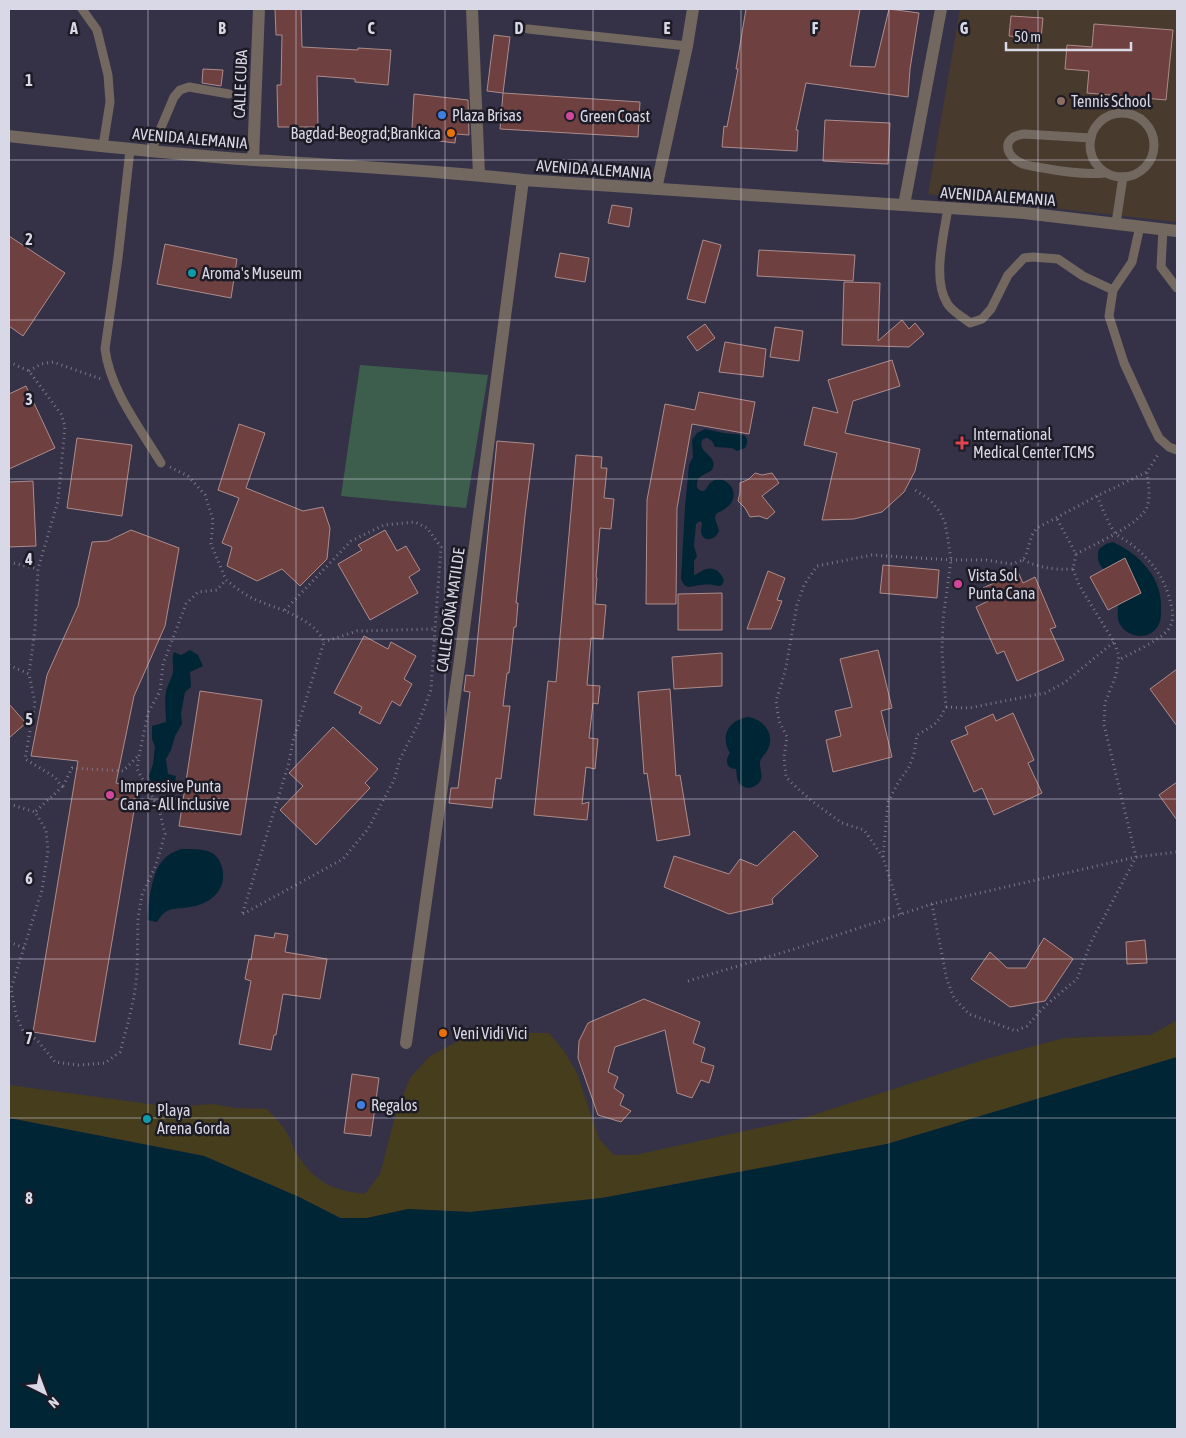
<svg xmlns="http://www.w3.org/2000/svg" width="1186" height="1438" font-family="'Asap Condensed',sans-serif">
	<style>
		.education { fill: #483a2c }
		.green { fill: #3d5e4d }
		.sand { fill: #453d1c }
		.water { fill: #002535 }
		.building { fill: #6f4040; stroke: #ac8c8b }
		.lines { fill: none; stroke-linecap: round; stroke-linejoin: round }
		.path { stroke: #79778a; stroke-width: 3; stroke-dasharray: 1 4; stroke-linecap: butt }
		.service { stroke: #726860; stroke-width: 9 }
		.minor { stroke: #726860; stroke-width: 12 }
		.tertiary { stroke: #726860; stroke-width: 12 }
		.grid { fill: none; stroke: #d9d8e6; stroke-width: 1; stroke-opacity: 0.55 }
		.education-dot { fill: #8d6e63; stroke: #1d1b25; stroke-width: 2 }
		.shop-dot { fill: #3f7fe0; stroke: #1d1b25; stroke-width: 2 }
		.hotel-dot { fill: #d1479c; stroke: #1d1b25; stroke-width: 2 }
		.food-dot { fill: #e8710a; stroke: #1d1b25; stroke-width: 2 }
		.culture-dot { fill: #0f9aa8; stroke: #1d1b25; stroke-width: 2 }
		.health-dot { fill: #e0444e; stroke: #1d1b25; stroke-width: 2 }
		.labels { text-anchor: middle; dominant-baseline: central; stroke-width: 5; stroke-linejoin: round; paint-order: stroke }
		.street-label { font-size: 16px; fill: #d9d8e6; stroke: #1d1b25 }
		.poi-label { font-size: 16px; fill: #d9d8e6; stroke: #1d1b25; text-anchor: start }
		.grid-label { font-size: 16px; text-anchor: middle; font-weight: bold; fill: #d9d8e6; stroke: #1d1b25; stroke-width: 5; stroke-linejoin: round; paint-order: stroke }
	</style>
	<rect width="100%" height="100%" fill="#353248"/>
	<!-- education -->
	<polygon class="education" points="960,9 1177,9 1177,222 928,194"/>
	<!-- green -->
	<polygon class="green" points="360,365 488,375 466,508 341,496"/>
	<!-- sand -->
	<path class="sand" d="M 1177,1020 L 1177,1057 L 887,1144 L 602,1198 L 470,1212 L 408,1209 L 368,1218 L 341,1218 L 299,1197 L 204,1156 L 9,1118 L 9,1085 L 172,1107 L 213,1104 L 235,1108 L 267,1109 C 273,1116 282,1124 287,1133 C 291,1140 293,1148 297,1154 C 314,1182 334,1191 365,1194 L 380,1174 L 396,1113 L 410,1078 L 430,1056 L 464,1038 L 512,1033 L 549,1033 L 564,1051 L 577,1073 L 599,1139 L 614,1155 L 635,1155 L 804,1118 L 983,1060 L 1064,1038 L 1151,1035 Z"/>
	<!-- water -->
	<g class="water">
		<path d="M 705,429 L 724,433 L 744,435 C 748,439 748,443 745,448 L 737,451 L 732,448 L 715,447 L 712,441 L 707,438 L 703,439 C 695,454 720,454 712,470 C 704,476 696,475 697,488 L 701,491 L 704,491 C 708,487 709,482 715,480 C 728,477 739,492 731,503 C 728,508 721,511 716,514 L 715,518 L 719,531 C 715,541 702,543 701,531 C 701,528 702,526 702,523 L 700,521 L 696,524 L 694,546 L 697,556 L 694,561 L 694,574 L 695,575 C 706,567 717,564 724,580 L 722,585 L 719,586 C 713,585 708,584 702,585 C 692,585 686,592 681,579 L 685,507 L 689,465 L 693,457 L 692,440 L 697,433 Z"/>
		<path d="M 1113,542 C 1139,554 1163,578 1161,609 C 1161,614 1161,620 1159,624 C 1152,640 1130,639 1121,626 C 1114,616 1121,603 1117,592 C 1115,588 1114,582 1111,578 C 1103,567 1095,565 1099,549 L 1106,544 Z"/>
		<path d="M 190,650 L 198,655 L 203,666 L 190,672 L 191,687 L 185,692 L 181,714 L 182,724 L 175,736 L 171,750 L 166,759 L 168,774 L 176,776 L 174,788 L 162,794 L 158,792 L 151,782 L 149,776 L 153,764 L 155,747 L 152,739 L 152,726 L 166,722 C 166,711 164,702 166,691 C 168,684 172,678 173,672 C 174,665 171,659 174,652 L 181,655 Z"/>
		<path d="M 749,717 C 764,720 775,734 768,749 C 766,754 761,757 760,762 C 759,769 764,775 760,781 C 755,790 742,790 738,781 C 736,777 737,773 736,769 C 727,769 724,761 730,753 C 719,735 730,719 749,717 Z"/>
		<path d="M 181,849 C 190,849 207,848 215,855 C 221,861 224,870 223,879 C 221,895 206,905 190,907 C 181,909 172,907 164,913 C 161,915 159,919 157,922 L 147,920 C 150,899 150,867 170,854 C 173,852 177,851 181,849 Z"/>
		<polygon points="1177,1057 1177,1429 9,1429 9,1118 204,1156 299,1197 340,1218 367,1218 408,1209 470,1212 602,1198 887,1144"/>
	</g>
	<!-- building -->
	<g class="building">
		<polygon points="275,9 301,9 302,47 358,50 358,48 391,50 388,85 355,82 355,79 317,76 318,127 278,127 277,85 281,85 282,35 276,35"/>
		<polygon points="746,9 860,9 850,66 875,67 889,9 919,13 910,69 908,97 806,83 796,130 798,130 797,151 722,147 724,126 727,127 738,69 736,69"/>
		<polygon points="1011,16 1043,18 1041,39 1009,36"/>
		<polygon points="1094,24 1173,30 1166,100 1087,93 1089,71 1065,69 1067,45 1092,47"/>
		<polygon points="494,35 510,37 503,93 487,91"/>
		<polygon points="203,69 223,70 221,86 202,83"/>
		<polygon points="503,93 640,102 638,137 500,129"/>
		<polygon points="414,94 468,100 469,135 456,134 455,143 424,139 425,129 412,128"/>
		<polygon points="825,120 890,123 888,164 823,161"/>
		<polygon points="612,205 632,208 629,227 608,223"/>
		<polygon points="9,236 65,273 23,336 9,326"/>
		<polygon points="703,240 721,245 705,303 687,299"/>
		<polygon points="165,244 237,259 231,298 157,284"/>
		<polygon points="759,250 855,255 853,281 757,276"/>
		<polygon points="560,253 589,258 585,282 555,277"/>
		<polygon points="844,282 880,283 878,341 902,320 909,329 915,323 924,334 909,347 842,345"/>
		<polygon points="705,324 715,338 697,351 687,337"/>
		<polygon points="775,327 803,331 799,361 770,357"/>
		<polygon points="725,342 766,349 763,377 719,372"/>
		<polygon points="892,360 900,386 853,401 845,433 920,449 915,471 904,492 882,512 854,519 822,520 837,453 804,445 813,407 838,413 828,380"/>
		<polygon points="26,386 55,448 9,469 9,394"/>
		<polygon points="699,392 755,402 749,434 692,424 677,508 676,604 646,604 647,500 665,404 695,410"/>
		<polygon points="239,424 265,433 246,488 303,511 323,507 330,528 327,559 300,586 282,569 257,581 227,566 232,547 222,543 239,498 218,490"/>
		<polygon points="77,438 132,445 122,516 67,508"/>
		<polygon points="497,441 534,444 525,516 516,603 518,603 516,627 514,627 509,673 507,673 503,706 510,706 501,779 496,778 492,808 449,803 451,788 458,788 470,692 464,691 466,675 474,676"/>
		<polygon points="576,455 602,457 601,468 607,468 604,498 614,499 611,529 600,528 596,577 597,578 595,604 606,605 603,639 591,638 587,685 600,686 598,704 593,703 589,738 598,739 595,769 586,767 582,804 589,802 587,820 534,815 548,681 556,682"/>
		<polygon points="755,473 762,475 772,473 779,483 762,496 775,512 767,519 759,516 750,517 745,508 738,501 740,492 740,483 749,479"/>
		<polygon points="33,481 36,546 9,547 9,482"/>
		<polygon points="131,530 179,548 165,626 134,696 116,783 138,787 95,1042 33,1032 78,761 31,756 47,675 78,606 92,542 108,541"/>
		<polygon points="385,530 397,551 406,546 420,570 409,577 418,593 370,620 338,564 362,550 358,545"/>
		<polygon points="1125,558 1141,593 1108,610 1090,577"/>
		<polygon points="883,565 939,570 937,598 880,593"/>
		<polygon points="768,571 785,578 777,600 782,601 771,629 747,629"/>
		<polygon points="1018,572 1023,583 1035,577 1056,627 1050,629 1064,660 1017,681 1004,651 997,654 976,607 988,601 983,588"/>
		<polygon points="722,593 722,630 678,630 678,594"/>
		<polygon points="364,636 388,649 391,642 416,656 404,679 412,684 400,706 392,701 380,724 359,713 362,707 334,693"/>
		<polygon points="878,650 892,708 881,711 892,757 833,772 826,740 841,736 835,711 852,707 840,659"/>
		<polygon points="722,653 722,686 674,689 672,657"/>
		<polygon points="1177,669 1177,726 1150,689"/>
		<polygon points="670,689 676,776 680,775 690,835 657,841 647,773 644,774 638,692"/>
		<polygon points="200,691 262,700 241,835 179,826"/>
		<polygon points="9,704 26,723 9,738"/>
		<polygon points="1013,713 1034,760 1028,763 1042,793 994,815 982,788 974,792 951,741 968,734 965,727 993,714 996,721"/>
		<polygon points="333,727 378,769 365,783 370,788 316,845 280,810 303,786 289,773"/>
		<polygon points="1177,782 1177,820 1159,795"/>
		<polygon points="794,831 818,856 772,899 773,904 729,914 664,887 674,856 729,874 740,859 757,866"/>
		<polygon points="275,933 288,935 285,952 327,959 320,999 283,994 276,1035 274,1035 271,1050 239,1044 251,981 245,979 249,959 251,960 255,935 274,938"/>
		<polygon points="1044,938 1073,959 1045,1001 1010,1007 971,979 990,952 1007,968 1026,968"/>
		<polygon points="1145,940 1147,963 1127,964 1126,942"/>
		<polygon points="644,999 700,1022 693,1043 705,1048 701,1062 714,1066 709,1083 701,1080 692,1098 677,1093 665,1030 615,1047 608,1072 618,1077 614,1088 624,1095 620,1105 631,1111 621,1122 598,1115 578,1058 579,1041 588,1023"/>
		<polygon points="352,1074 379,1078 371,1136 344,1133"/>
	</g>
	<g class="lines">
		<!-- path -->
		<g class="path">
			<polyline points="9,362 29,371 61,414 65,426 58,501 38,569 35,629 29,674"/>
			<polyline points="29,371 41,364 53,362 101,379"/>
			<polyline points="170,467 188,476 205,495 213,520 211,544 226,580"/>
			<path d="M 1097,496 C 1101,505 1110,528 1116,534 C 1121,538 1127,541 1132,545 C 1152,561 1165,578 1171,604 C 1173,613 1174,622 1168,630 C 1159,641 1131,653 1119,660"/>
			<path d="M 1076,554 C 1093,545 1141,524 1147,507 C 1151,495 1148,483 1147,472"/>
			<path d="M 1023,560 C 1040,568 1055,570 1073,569"/>
			<polyline points="9,562 38,569"/>
			<polyline points="285,610 351,541 384,525 415,522 427,528 441,547 435,629 357,631 324,642"/>
			<path d="M 9,665 L 29,674 L 35,703 L 25,759 L 55,777 L 62,787 L 35,812 L 46,830 L 48,851 L 42,890 L 11,989 L 16,1015 L 23,1031 L 37,1040 L 55,1062 L 78,1065 L 105,1063 L 120,1052 L 128,1023 L 134,997 L 137,974 L 138,918 L 142,895 L 156,865 L 165,834 L 159,809 L 137,769 L 139,756 L 148,713 L 160,691 L 163,664 L 186,604 L 198,592 L 217,590 L 226,580 C 234,586 243,594 252,598 C 275,609 313,616 324,642 L 293,741 L 288,766 L 242,915"/>
			<polyline points="946,707 969,708 1045,693 1064,683 1114,642"/>
			<polyline points="63,786 72,768 123,771 138,756"/>
			<polyline points="9,804 35,812"/>
			<polyline points="883,857 864,830 842,823 813,802 794,785 786,777 784,757 787,737 779,721 776,701 785,672 797,605 804,585 817,566 872,555 951,560 986,560 1012,564 1023,560 1026,555 1032,535 1037,528 1097,496 1147,472 1159,453"/>
			<polyline points="932,904 947,980 954,998 969,1014 1016,1031 1027,1026 1045,1006 1077,979 1091,942 1136,857 1104,725 1105,703 1116,675 1119,656 1114,642 1079,585 1073,569 1076,554 1056,517"/>
			<polyline points="243,914 343,859 368,829 394,780 400,759 418,724 431,690 435,629"/>
			<polyline points="901,914 883,857 888,802 898,783 909,767 914,754 917,735 934,725 940,718 946,707 942,651 943,620 951,560 948,539 945,523 940,512 930,500 915,490"/>
			<polyline points="9,942 24,948"/>
			<polyline points="688,981 801,947 932,904 1136,857 1177,852"/>
		</g>
		<!-- service -->
		<g class="service">
			<polyline points="82,9 97,30 108,75 110,102 103,146"/>
			<polyline points="528,29 687,46"/>
			<circle cx="1122" cy="145" r="32"/>
			<path d="M 1091,138 L 1024,134 C 1000,137 1005,157 1023,164 C 1029,166 1036,167 1043,168 C 1064,172 1084,175 1105,173"/>
			<path d="M 130,150 L 118,258 L 105,349 C 110,390 140,428 161,463"/>
			<polyline points="151,151 174,97 180,90 189,87 229,94"/>
			<path d="M 948,208 C 944,234 932,279 947,303 C 951,311 963,317 970,323 L 982,319 L 991,309 L 1008,275 L 1024,258 L 1033,257 L 1058,259 L 1083,276 L 1113,290"/>
			<polyline points="1116,223 1123,177"/>
			<polyline points="1140,226 1132,262 1113,290 1109,316 1124,363 1153,426 1159,438 1169,447 1177,450"/>
			<polyline points="1163,229 1161,267 1177,288"/>
		</g>
		<!-- minor -->
		<g class="minor">
			<polyline points="472,9 479,175"/>
			<polyline points="253,160 259,9"/>
			<polyline points="656,189 687,46 693,9"/>
			<polyline points="904,205 941,9"/>
			<polyline points="406,1043 460,659 523,180"/>
		</g>
		<!-- tertiary -->
		<path class="tertiary" d="M 9,136 C 91,145 172,154 254,160 C 344,166 434,170 523,180 L 1024,213 L 1177,231"/>
	</g>
	<!-- grid -->
	<path class="grid" d="M 148,9 L 148,1429M 296,9 L 296,1429M 445,9 L 445,1429M 593,9 L 593,1429M 741,9 L 741,1429M 889,9 L 889,1429M 1038,9 L 1038,1429M 9,160 L 1177,160M 9,320 L 1177,320M 9,479 L 1177,479M 9,639 L 1177,639M 9,799 L 1177,799M 9,959 L 1177,959M 9,1118 L 1177,1118M 9,1278 L 1177,1278"/>
	<!-- markers -->
	<circle class="education-dot" cx="1061" cy="101" r="5"/>
	<g class="shop-dot">
		<circle cx="442" cy="115" r="5"/>
		<circle cx="361" cy="1105" r="5"/>
	</g>
	<g class="hotel-dot">
		<circle cx="570" cy="116" r="5"/>
		<circle cx="958" cy="584" r="5"/>
		<circle cx="110" cy="795" r="5"/>
	</g>
	<g class="food-dot">
		<circle cx="451" cy="133" r="5"/>
		<circle cx="443" cy="1033" r="5"/>
	</g>
	<g class="culture-dot">
		<circle cx="192" cy="273" r="5"/>
		<circle cx="147" cy="1119" r="5"/>
	</g>
	<path class="health-dot" d="M959.5 435.5h5v5h5v5h-5v5h-5v-5h-5v-5h5z"/>
	<g class="labels">
		<!-- street labels -->
		<g class="street-label">
			<text transform="translate(240 84) rotate(-88)">CALLE CUBA</text>
			<text transform="translate(190 138) rotate(5)">AVENIDA ALEMANIA</text>
			<text transform="translate(594 169) rotate(4)">AVENIDA ALEMANIA</text>
			<text transform="translate(998 196) rotate(4)">AVENIDA ALEMANIA</text>
			<text transform="translate(450 610) rotate(-82)">CALLE DOÑA MATILDE</text>
		</g>
		<!-- poi labels -->
		<g class="poi-label">
			<text x="1071" y="101">Tennis School</text>
			<text x="452" y="115">Plaza Brisas</text>
			<text x="580" y="116">Green Coast</text>
			<text x="441" y="133" text-anchor="end">Bagdad-Beograd;Brankica</text>
			<text x="202" y="273">Aroma's Museum</text>
			<text x="973" y="434">International<tspan x="973" dy="18">Medical Center TCMS</tspan></text>
			<text x="968" y="575">Vista Sol<tspan x="968" dy="18">Punta Cana</tspan></text>
			<text x="120" y="786">Impressive Punta<tspan x="120" dy="18">Cana - All Inclusive</tspan></text>
			<text x="453" y="1033">Veni Vidi Vici</text>
			<text x="371" y="1105">Regalos</text>
			<text x="157" y="1110">Playa<tspan x="157" dy="18">Arena Gorda</tspan></text>
		</g>
	</g>
	<g class="grid-label">
		<text x="74" y="34">A</text>
		<text x="222" y="34">B</text>
		<text x="371" y="34">C</text>
		<text x="519" y="34">D</text>
		<text x="667" y="34">E</text>
		<text x="815" y="34">F</text>
		<text x="964" y="34">G</text>
		<text x="29" y="86">1</text>
		<text x="29" y="245">2</text>
		<text x="29" y="405">3</text>
		<text x="29" y="565">4</text>
		<text x="29" y="725">5</text>
		<text x="29" y="884">6</text>
		<text x="29" y="1044">7</text>
		<text x="29" y="1204">8</text>
	</g>
	<!-- border -->
	<rect width="1186" height="1438" fill="none" stroke="#d9d8e6" stroke-width="20"/>
	<!-- north arrow -->
	<g transform="translate(45 1393) rotate(138)" stroke="#1d1b25" stroke-width="4" paint-order="stroke">
	<path d="M0-4L9 19L0 12L-9 19Z" fill="#d9d8e6"/>
	<text y="-8" font-size="14" font-weight="bold" text-anchor="middle" fill="#d9d8e6">N</text>
	</g>
	<!-- scale -->
	<path d="M1006 42v8h125v-8" fill="none" stroke="#d9d8e6" stroke-width="2.5"/>
	<text x="1014" y="42" font-size="15" fill="#d9d8e6" stroke="#1d1b25" stroke-width="4" paint-order="stroke">50 m</text>
</svg>
